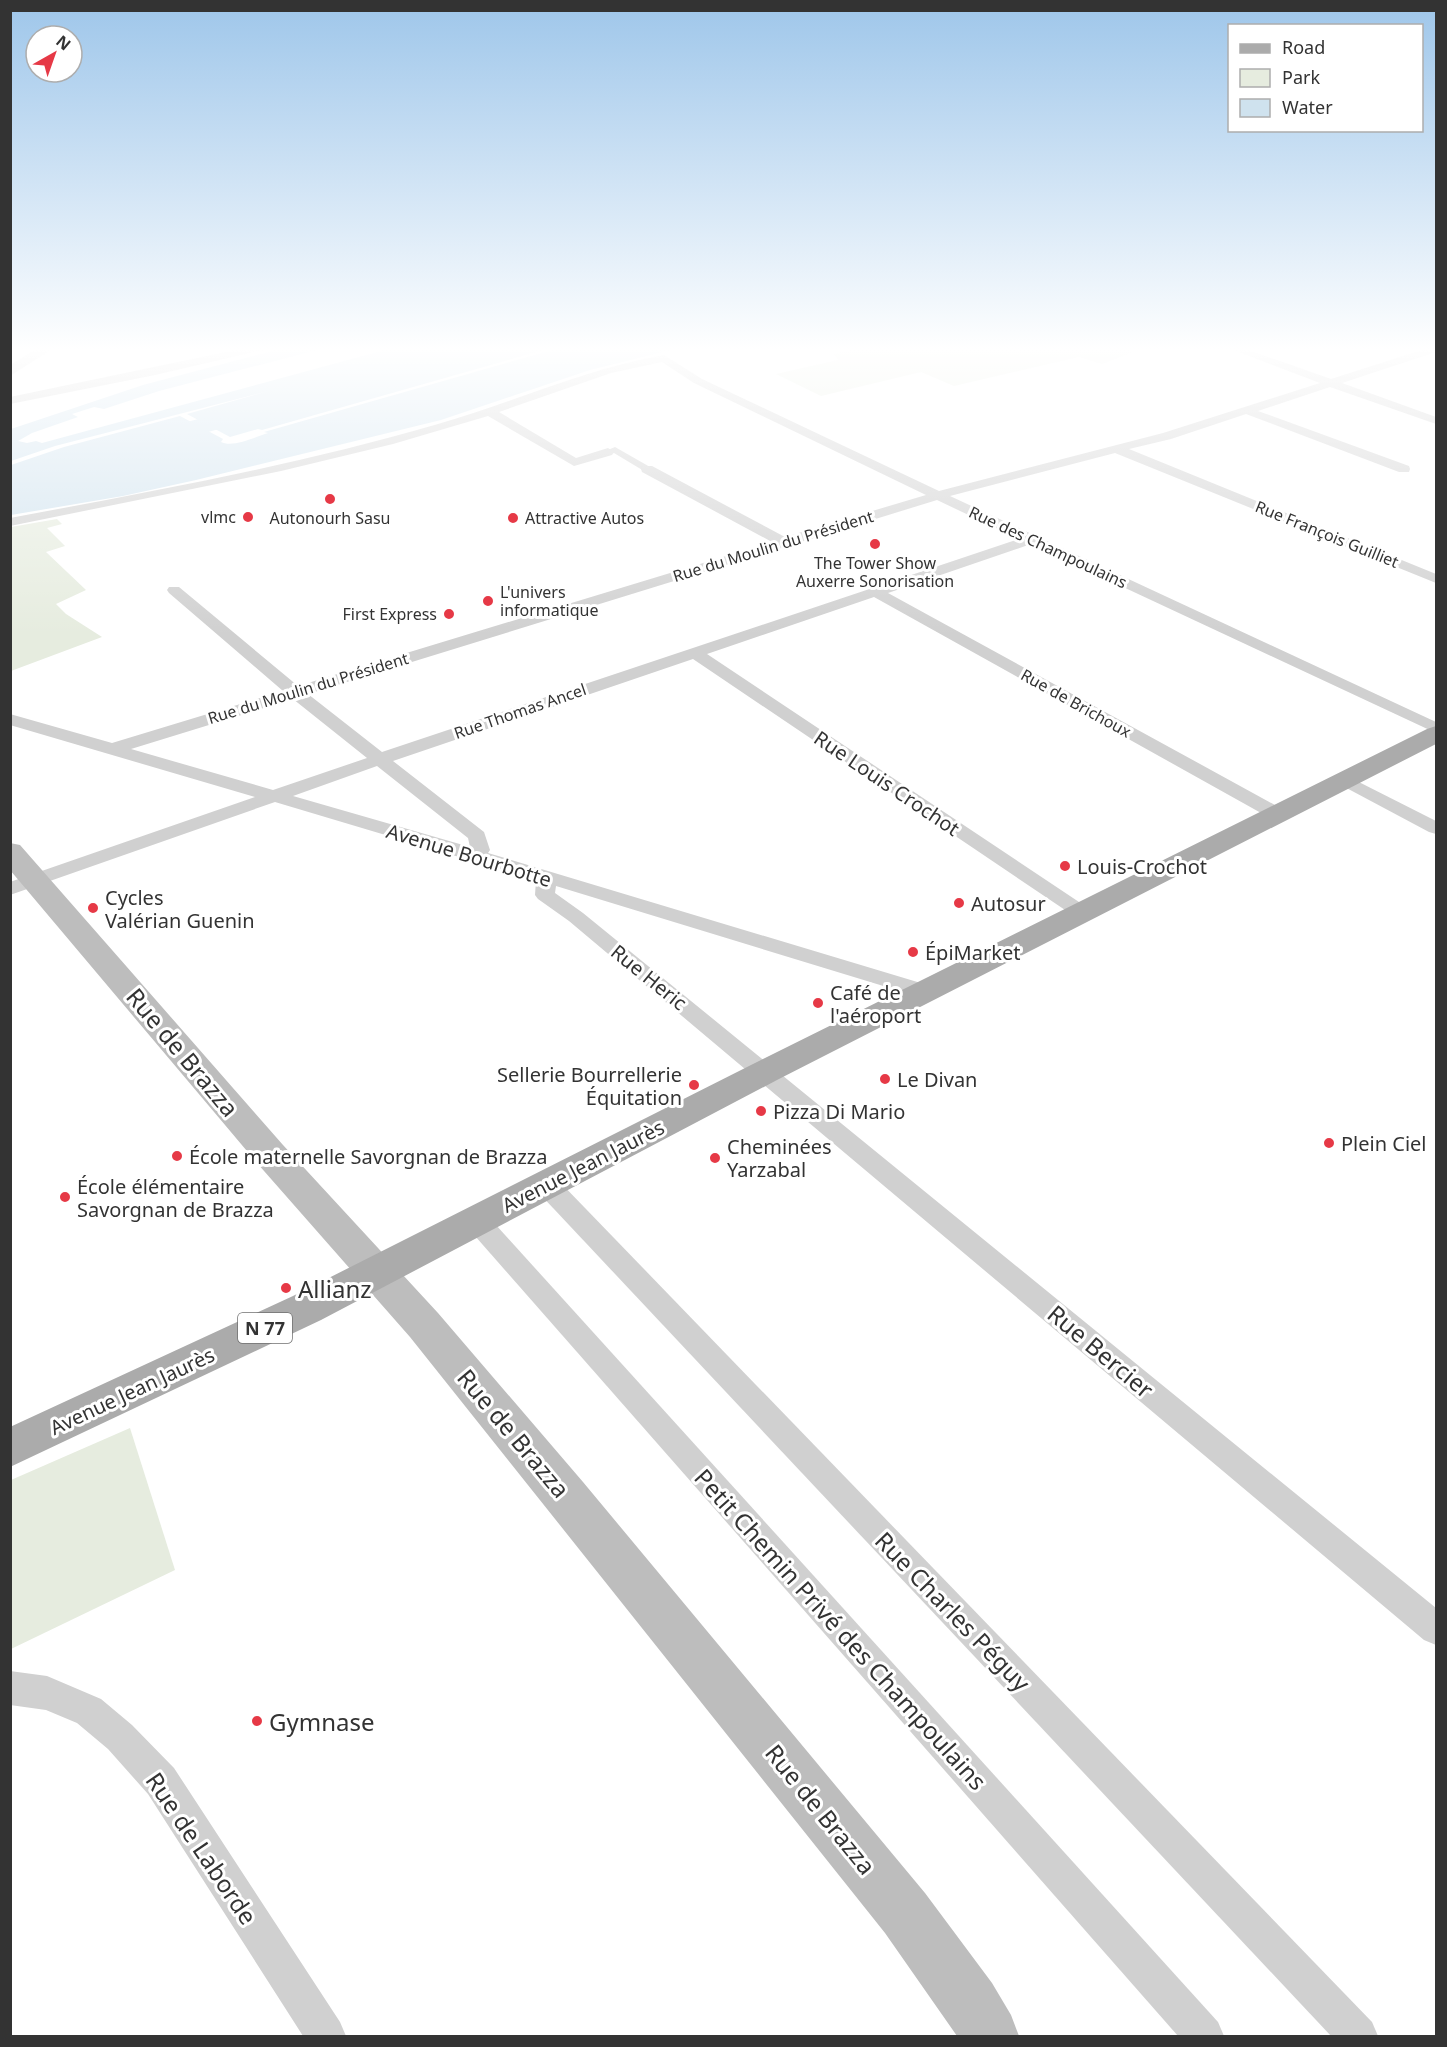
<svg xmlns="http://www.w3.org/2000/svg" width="1447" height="2047" font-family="'Noto Sans',sans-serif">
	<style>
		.green { fill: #e6ecdf }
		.water { fill: #cfe2ee }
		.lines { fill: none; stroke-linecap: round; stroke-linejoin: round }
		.river { fill: #cfe2ee; fill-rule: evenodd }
		.pedestrian { fill: #d0d0d0; fill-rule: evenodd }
		.minor { fill: #d0d0d0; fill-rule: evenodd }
		.tertiary { fill: #d0d0d0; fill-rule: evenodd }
		.secondary { fill: #bdbdbd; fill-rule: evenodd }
		.primary { fill: #ababab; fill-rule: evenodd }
		.poi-dot { fill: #e63946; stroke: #fff; stroke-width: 2 }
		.labels { text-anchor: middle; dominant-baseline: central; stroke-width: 6; stroke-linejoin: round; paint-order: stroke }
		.far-poi-label { font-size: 16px; fill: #333; stroke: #fff; text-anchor: end }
		.far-street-label { font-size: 16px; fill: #333; stroke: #fff }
		.shield { fill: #fff; stroke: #707070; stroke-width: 1.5 }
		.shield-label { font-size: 18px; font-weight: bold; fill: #333 }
		.street-label { font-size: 20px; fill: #333; stroke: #fff }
		.poi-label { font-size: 20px; fill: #333; stroke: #fff; text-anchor: start }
		.near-street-label { font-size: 24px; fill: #333; stroke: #fff }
		.near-poi-label { font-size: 24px; fill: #333; stroke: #fff; text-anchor: start }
	</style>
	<rect width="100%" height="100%" fill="#fff"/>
	<!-- green -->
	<g class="green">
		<polygon points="858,348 1128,348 1131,353 1102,364 1079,357 1070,359 954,386 921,372 821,396 776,374 838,360 834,354"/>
		<polygon points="57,519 62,524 47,528 65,546 46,552 86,590 56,604 66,614 102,637 11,671 11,527"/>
		<polygon points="130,1428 175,1570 11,1649 11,1480"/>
	</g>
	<!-- water -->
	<g class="water">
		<polygon points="283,348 325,348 159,391 104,409 94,407 72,414 78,417 32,433 18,441 27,443 36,441 42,443 392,348 550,348 262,430 258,429 230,437 187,414 272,390 55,446 11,461 11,429 143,385"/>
		<path d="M 559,348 L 679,348 L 590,370 L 441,420 L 196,480 L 123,496 L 11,515 L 11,465 L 64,447 L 180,416 L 223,439 L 221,442 C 233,448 255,437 268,433 L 264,432 Z"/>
	</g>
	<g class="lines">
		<!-- river -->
		<polygon class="river" points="270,399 279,402 283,407 279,412 10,488 10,471"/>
		<!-- pedestrian -->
		<polygon class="pedestrian" points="615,447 650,467 652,469 644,471 614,453 608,455 603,452"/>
		<!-- minor -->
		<g class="minor">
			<polygon points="245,348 264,348 263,350 155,375 10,404 10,397"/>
			<path d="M 1228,348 L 1243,348 L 1331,379 L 1428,348 L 1436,348 L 1436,352 L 1342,383 L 1436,417 L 1436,424 L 1330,387 L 1258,411 L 1409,466 L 1410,469 L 1409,472 L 1399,472 L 1246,414 L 1171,439 L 1129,449 L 1436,574 L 1436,583 L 1115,453 L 950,496 L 1436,722 L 1436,733 L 1031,544 L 888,593 L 1284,810 L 1286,814 L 1284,818 L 1270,818 L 874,597 L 707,654 L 1088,908 L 1091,912 L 1088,916 L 1081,918 L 1074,916 L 693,659 L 393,761 L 484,832 L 490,850 L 488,853 L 934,987 L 937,992 L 934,997 L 926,999 L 556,886 L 555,893 L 583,913 L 1436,1608 L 1436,1645 L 1424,1640 L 569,921 L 538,899 L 535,895 L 536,880 L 275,802 L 10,895 L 10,882 L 255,797 L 10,725 L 10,714 L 112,743 L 283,691 L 169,593 L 167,590 L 169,587 L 179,587 L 298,686 L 772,542 L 642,472 L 641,469 L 642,466 L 652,466 L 785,537 L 926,495 L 694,383 L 662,362 L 611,373 L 499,412 L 576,458 L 608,448 L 614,452 L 612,455 L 574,466 L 488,416 L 393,444 L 281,471 L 10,526 L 10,518 C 154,491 298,465 438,424 C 514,402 585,369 664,355 L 702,379 L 939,491 L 1163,433 L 1320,383 ZM 937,500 L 1019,539 L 382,752 L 308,694 ZM 293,699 L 367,758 L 273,790 L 131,749 ZM 377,766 L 468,838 L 470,847 L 293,796 Z"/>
			<polygon points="1345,775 1436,821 1436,834 1429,832 1339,784 1336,780 1339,776"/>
			<polygon points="547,1175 556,1178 1372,2022 1378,2036 1331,2036 538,1192 534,1185 538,1178"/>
			<polygon points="477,1211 486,1214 1218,2022 1224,2036 1178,2036 468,1228 464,1221 468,1214"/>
			<polygon points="10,1671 47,1676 101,1699 132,1725 174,1768 340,2022 346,2036 303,2036 148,1794 108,1749 77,1723 46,1710 10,1705"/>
		</g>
		<!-- tertiary -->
		<polygon class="tertiary" points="38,348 54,348 10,376 10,365"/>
		<!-- secondary -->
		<polygon class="secondary" points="10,843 20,845 283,1145 438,1313 583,1482 925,1893 992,1983 1011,2015 1019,2036 957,2036 885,1933 410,1337 257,1163 10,870"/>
		<!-- primary -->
		<polygon class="primary" points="1436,726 1436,744 777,1080 321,1320 10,1467 10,1427 293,1296 753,1064 1427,729"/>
	</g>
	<!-- sky -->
	<linearGradient id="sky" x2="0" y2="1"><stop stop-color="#9ec6ea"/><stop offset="0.55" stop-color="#fff"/><stop offset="1" stop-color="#fff" stop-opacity="0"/></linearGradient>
	<rect width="1447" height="635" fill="url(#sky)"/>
	<!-- markers -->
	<g class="poi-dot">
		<circle cx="330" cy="499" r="6"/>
		<circle cx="248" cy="517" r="6"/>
		<circle cx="513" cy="518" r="6"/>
		<circle cx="875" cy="544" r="6"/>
		<circle cx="488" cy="601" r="6"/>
		<circle cx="449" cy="614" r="6"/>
		<circle cx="1065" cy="866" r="6"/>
		<circle cx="959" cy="903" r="6"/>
		<circle cx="93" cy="908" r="6"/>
		<circle cx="913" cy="952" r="6"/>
		<circle cx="818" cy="1003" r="6"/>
		<circle cx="885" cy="1079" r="6"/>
		<circle cx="694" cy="1085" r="6"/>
		<circle cx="761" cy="1111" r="6"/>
		<circle cx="1329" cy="1143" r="6"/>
		<circle cx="177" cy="1156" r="6"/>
		<circle cx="715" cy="1158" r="6"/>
		<circle cx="65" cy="1197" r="6"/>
		<circle cx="286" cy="1288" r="6"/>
		<circle cx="257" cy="1721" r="6"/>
	</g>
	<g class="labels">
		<!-- far-poi labels -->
		<g class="far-poi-label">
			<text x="236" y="517">vlmc</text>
			<text x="330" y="518" text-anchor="middle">Autonourh Sasu</text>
			<text x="525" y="518" text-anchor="start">Attractive Autos</text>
			<text x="875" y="563" text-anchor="middle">The Tower Show<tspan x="875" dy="18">Auxerre Sonorisation</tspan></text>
			<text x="500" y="592" text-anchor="start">L'univers<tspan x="500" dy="18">informatique</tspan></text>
			<text x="437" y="614">First Express</text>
		</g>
		<!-- far-street labels -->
		<g class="far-street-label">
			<text transform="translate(1327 534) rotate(22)">Rue François Guilliet</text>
			<text transform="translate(773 546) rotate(-17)">Rue du Moulin du Président</text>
			<text transform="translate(1048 547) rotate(25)">Rue des Champoulains</text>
			<text transform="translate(308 688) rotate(-17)">Rue du Moulin du Président</text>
			<text transform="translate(1076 703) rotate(29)">Rue de Brichoux</text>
			<text transform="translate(520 711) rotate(-19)">Rue Thomas Ancel</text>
		</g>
		<!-- shield labels -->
		<rect class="shield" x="238" y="1313" width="54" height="30" rx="4.5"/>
		<g class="shield-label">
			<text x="265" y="1328">N 77</text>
		</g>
		<!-- street labels -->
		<g class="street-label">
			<text transform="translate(887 783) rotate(34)">Rue Louis Crochot</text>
			<text transform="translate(469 855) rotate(17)">Avenue Bourbotte</text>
			<text transform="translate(649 977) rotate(39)">Rue Heric</text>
			<text transform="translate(583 1166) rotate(-27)">Avenue Jean Jaurès</text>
			<text transform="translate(132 1391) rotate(-25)">Avenue Jean Jaurès</text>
		</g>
		<!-- poi labels -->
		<g class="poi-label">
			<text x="1077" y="866">Louis-Crochot</text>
			<text x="105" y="897">Cycles<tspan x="105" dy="23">Valérian Guenin</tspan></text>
			<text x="971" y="903">Autosur</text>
			<text x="925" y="952">ÉpiMarket</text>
			<text x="830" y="992">Café de<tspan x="830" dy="23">l'aéroport</tspan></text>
			<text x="682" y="1074" text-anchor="end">Sellerie Bourrellerie<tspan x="682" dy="23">Équitation</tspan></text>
			<text x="897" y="1079">Le Divan</text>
			<text x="773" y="1111">Pizza Di Mario</text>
			<text x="1341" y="1143">Plein Ciel</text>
			<text x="727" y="1146">Cheminées<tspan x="727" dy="23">Yarzabal</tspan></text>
			<text x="189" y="1156">École maternelle Savorgnan de Brazza</text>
			<text x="77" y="1186">École élémentaire<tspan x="77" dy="23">Savorgnan de Brazza</tspan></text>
		</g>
		<!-- near-street labels -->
		<g class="near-street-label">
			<text transform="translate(183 1052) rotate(50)">Rue de Brazza</text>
			<text transform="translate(1101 1351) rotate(40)">Rue Bercier</text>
			<text transform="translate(514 1433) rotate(50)">Rue de Brazza</text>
			<text transform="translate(953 1611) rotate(46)">Rue Charles Péguy</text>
			<text transform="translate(841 1629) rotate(48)">Petit Chemin Privé des Champoulains</text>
			<text transform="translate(821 1809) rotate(51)">Rue de Brazza</text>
			<text transform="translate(202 1848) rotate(56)">Rue de Laborde</text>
		</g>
		<!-- near-poi labels -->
		<g class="near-poi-label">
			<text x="298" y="1288">Allianz</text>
			<text x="269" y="1721">Gymnase</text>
		</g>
	</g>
	<!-- border -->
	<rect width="1447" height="2047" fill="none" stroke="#333333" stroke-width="24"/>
	<!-- legend -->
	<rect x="1228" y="24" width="195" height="108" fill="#ffffff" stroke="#adadad" stroke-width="1.5"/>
	<rect x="1240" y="44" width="30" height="9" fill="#ababab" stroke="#adadad" stroke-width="1.5"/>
	<text x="1282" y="54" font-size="18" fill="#333333">Road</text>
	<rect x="1240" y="69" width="30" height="18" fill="#e6ecdf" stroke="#adadad" stroke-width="1.5"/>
	<text x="1282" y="84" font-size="18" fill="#333333">Park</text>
	<rect x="1240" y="99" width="30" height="18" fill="#cfe2ee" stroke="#adadad" stroke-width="1.5"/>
	<text x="1282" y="114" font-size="18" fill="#333333">Water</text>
	<!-- north arrow -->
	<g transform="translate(54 54) rotate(40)"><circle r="28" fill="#ffffff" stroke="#adadad" stroke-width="1.5"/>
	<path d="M0-4.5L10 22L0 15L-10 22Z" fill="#e63946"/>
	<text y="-9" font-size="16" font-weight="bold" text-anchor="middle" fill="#333333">N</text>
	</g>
</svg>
